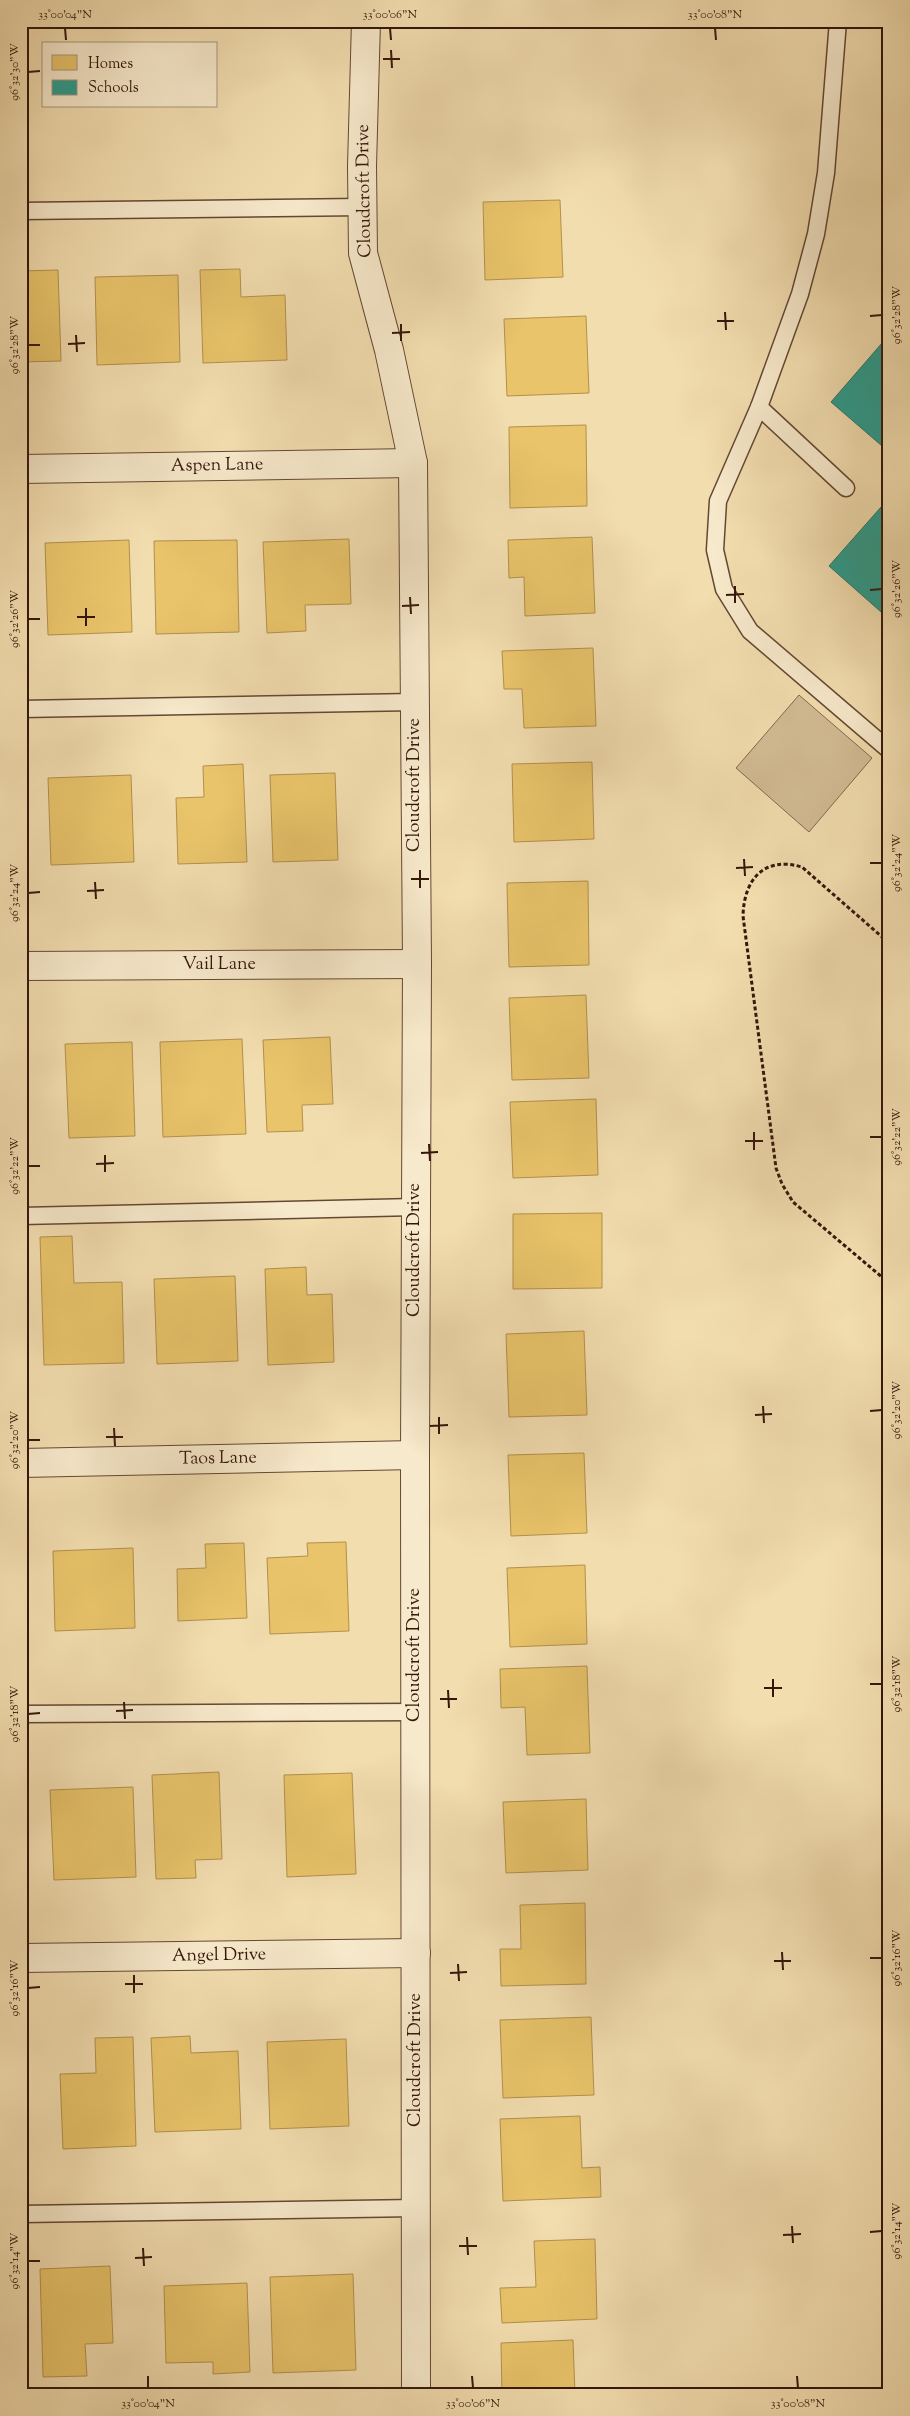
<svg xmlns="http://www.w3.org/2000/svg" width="910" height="2416" font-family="'Sorts Mill Goudy',serif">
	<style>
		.green { fill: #d2bb93; stroke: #83684e }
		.homes { fill: #e9c46a; stroke: #b3904d }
		.schools { fill: #2a9d8f; stroke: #2d7467 }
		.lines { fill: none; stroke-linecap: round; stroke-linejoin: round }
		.lane-casing { stroke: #644833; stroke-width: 19 }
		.street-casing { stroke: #644833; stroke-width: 30 }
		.path { stroke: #34160a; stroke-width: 3; stroke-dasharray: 4 2.5; stroke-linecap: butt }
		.lane { stroke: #f7e9cb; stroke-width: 16 }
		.street { stroke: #f7e9cb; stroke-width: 28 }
		.ticks { fill: none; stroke: #34160a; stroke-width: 2 }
		.labels { text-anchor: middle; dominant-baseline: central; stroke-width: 5; stroke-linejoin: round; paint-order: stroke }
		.street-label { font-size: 18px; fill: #34160a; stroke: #f7e9cb }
		.neatline { fill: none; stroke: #34160a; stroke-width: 2 }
		.ticks-label { font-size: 12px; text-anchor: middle; fill: #34160a }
	</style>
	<rect width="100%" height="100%" fill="#f2ddaf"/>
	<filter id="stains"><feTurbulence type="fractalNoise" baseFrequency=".004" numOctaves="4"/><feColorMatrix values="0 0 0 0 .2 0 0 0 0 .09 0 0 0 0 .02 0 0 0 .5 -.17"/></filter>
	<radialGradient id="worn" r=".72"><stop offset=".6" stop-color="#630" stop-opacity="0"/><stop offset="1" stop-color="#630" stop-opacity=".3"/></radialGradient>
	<!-- green -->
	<polygon class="green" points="799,695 872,758 809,832 736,768"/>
	<!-- homes -->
	<g class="homes">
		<polygon points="560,200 563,277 485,280 483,202"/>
		<polygon points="240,269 241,297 285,295 287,360 203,363 200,270"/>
		<polygon points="58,270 61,361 21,362 21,271"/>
		<polygon points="178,275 180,362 97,365 95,277"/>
		<polygon points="586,316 589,393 507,396 504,319"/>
		<polygon points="586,425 587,506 510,508 509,427"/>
		<polygon points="592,537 595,613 525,616 524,577 509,578 508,540"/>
		<polygon points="349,539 351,604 305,605 306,631 267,633 263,542"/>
		<polygon points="129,540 132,632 48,635 45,543"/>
		<polygon points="237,540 239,632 156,634 154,541"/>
		<polygon points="593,648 596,726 524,728 522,689 504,689 502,651"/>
		<polygon points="592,762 594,839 514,842 512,764"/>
		<polygon points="243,764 247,862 178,864 176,798 204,797 203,766"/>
		<polygon points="335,773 338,860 273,862 270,775"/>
		<polygon points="131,775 134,862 51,865 48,778"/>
		<polygon points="588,881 589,965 509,967 507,883"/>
		<polygon points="586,995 589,1078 512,1080 509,998"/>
		<polygon points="330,1037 333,1104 302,1105 303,1131 267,1132 263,1040"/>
		<polygon points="242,1039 246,1134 163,1137 160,1042"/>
		<polygon points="132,1042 135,1136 69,1138 65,1044"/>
		<polygon points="596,1099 598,1175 513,1178 510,1102"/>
		<polygon points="602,1213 602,1288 513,1289 513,1214"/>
		<polygon points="72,1236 74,1283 122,1282 124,1363 44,1365 40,1237"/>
		<polygon points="306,1267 307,1295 332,1294 334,1362 268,1365 265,1269"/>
		<polygon points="235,1276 238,1361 157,1364 154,1279"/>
		<polygon points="584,1331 587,1415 509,1417 506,1334"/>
		<polygon points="584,1453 587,1533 511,1536 508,1455"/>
		<polygon points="346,1542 349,1631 270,1634 267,1558 308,1556 307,1543"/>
		<polygon points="244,1543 247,1618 178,1621 177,1569 206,1568 205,1544"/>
		<polygon points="133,1548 135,1628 55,1631 53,1551"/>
		<polygon points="585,1565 587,1644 510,1647 507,1568"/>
		<polygon points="587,1666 590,1753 527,1755 525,1707 501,1708 500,1669"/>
		<polygon points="219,1772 222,1859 195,1860 196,1878 156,1879 152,1775"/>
		<polygon points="352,1773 356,1874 287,1877 284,1775"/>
		<polygon points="133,1787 136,1877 54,1880 50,1790"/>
		<polygon points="586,1799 588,1870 506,1873 503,1802"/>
		<polygon points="585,1903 586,1984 501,1986 500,1949 521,1949 520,1905"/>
		<polygon points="591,2017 594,2095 503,2098 500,2020"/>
		<polygon points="190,2036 191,2053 238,2051 241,2129 155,2132 151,2038"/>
		<polygon points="133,2037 136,2146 63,2149 60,2074 96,2073 95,2038"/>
		<polygon points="346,2039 349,2126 270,2129 267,2042"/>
		<polygon points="580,2116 582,2168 600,2167 601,2197 503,2201 500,2119"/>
		<polygon points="595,2239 597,2319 502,2323 500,2288 536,2287 534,2241"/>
		<polygon points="110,2266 113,2343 85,2344 87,2376 43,2377 40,2269"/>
		<polygon points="353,2274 356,2370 273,2373 270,2277"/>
		<polygon points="247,2283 250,2372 213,2374 213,2362 166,2363 164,2286"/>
		<polygon points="573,2340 575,2395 502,2395 501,2343"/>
	</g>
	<!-- schools -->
	<g class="schools">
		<polygon points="889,335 889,452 831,402"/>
		<polygon points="889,498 889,619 829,566"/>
	</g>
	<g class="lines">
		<defs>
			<g id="lane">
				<polyline points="838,21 826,173 816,234 800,294 759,407 718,501 715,550 724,589 750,631 889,750"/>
				<polyline points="21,211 363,207"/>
				<polyline points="759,407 846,488"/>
				<polyline points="21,709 415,702"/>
				<polyline points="21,1216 415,1207"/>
				<polyline points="21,1714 415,1712"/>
				<polyline points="21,2214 416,2208"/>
			</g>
			<g id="street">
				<polyline points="366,21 362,166 363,253 389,350 413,463 417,964 415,1455 416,2395"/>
				<polyline points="21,469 413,463"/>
				<polyline points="21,966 417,964"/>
				<polyline points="21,1463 415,1455"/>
				<polyline points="21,1958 416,1953"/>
			</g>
		</defs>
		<!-- lane casing -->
		<use href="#lane" class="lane-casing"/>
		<!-- street casing -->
		<use href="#street" class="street-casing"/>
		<!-- path -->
		<path class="path" d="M 889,943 L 802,867 C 764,856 744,879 743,916 L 776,1168 L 782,1184 L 793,1202 L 889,1283"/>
		<!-- lane -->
		<use href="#lane" class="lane"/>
		<!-- street -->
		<use href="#street" class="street"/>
	</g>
	<!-- ticks -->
	<path class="ticks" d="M 65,28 L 66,40M 390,28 L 391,40M 715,28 L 716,40M 391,50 L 392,68M 383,59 L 400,59M 28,72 L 40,71M 725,312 L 726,330M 870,316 L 882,315M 717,321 L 734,321M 401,324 L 401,341M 392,333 L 410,332M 76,335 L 77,352M 68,344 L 85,343M 28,345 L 40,345M 735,586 L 735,603M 870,590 L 882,589M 726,595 L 744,594M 410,597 L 411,614M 402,606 L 419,605M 86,608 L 86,626M 77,617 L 95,617M 28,619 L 40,619M 744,859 L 745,876M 870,863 L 882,863M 736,868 L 753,867M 420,870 L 420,888M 411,879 L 429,879M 95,882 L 96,899M 87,891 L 104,890M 28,893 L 40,892M 754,1132 L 754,1150M 870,1137 L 882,1137M 745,1141 L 763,1141M 429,1144 L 430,1161M 421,1153 L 438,1152M 105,1155 L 105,1172M 96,1164 L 114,1163M 28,1166 L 40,1166M 763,1406 L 764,1423M 870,1411 L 882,1410M 755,1415 L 772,1414M 439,1417 L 439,1434M 430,1426 L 448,1425M 114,1428 L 115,1446M 106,1437 L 123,1437M 28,1440 L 40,1440M 773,1679 L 773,1697M 870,1684 L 882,1684M 764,1688 L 782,1688M 448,1690 L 449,1708M 440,1699 L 457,1699M 124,1702 L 125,1719M 116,1711 L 133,1710M 28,1714 L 40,1713M 782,1952 L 783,1970M 870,1958 L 882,1958M 774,1961 L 791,1961M 458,1964 L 459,1981M 450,1973 L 467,1972M 134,1975 L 134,1993M 125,1984 L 143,1984M 28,1988 L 40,1987M 792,2226 L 793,2243M 870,2232 L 882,2231M 783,2235 L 801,2234M 467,2237 L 468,2255M 459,2246 L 477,2246M 143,2248 L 144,2266M 135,2258 L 152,2257M 28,2261 L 40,2261M 148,2376 L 148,2388M 472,2376 L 473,2388M 797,2376 L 798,2388"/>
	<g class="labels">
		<!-- street labels -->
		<g class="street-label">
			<text transform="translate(365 191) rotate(-91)">Cloudcroft Drive</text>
			<text transform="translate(217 466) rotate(-1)">Aspen Lane</text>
			<text transform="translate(415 785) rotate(-90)">Cloudcroft Drive</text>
			<text x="219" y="965">Vail Lane</text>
			<text transform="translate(415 1250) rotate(-90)">Cloudcroft Drive</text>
			<text transform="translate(218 1459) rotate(-1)">Taos Lane</text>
			<text transform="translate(415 1655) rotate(-90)">Cloudcroft Drive</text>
			<text transform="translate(219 1956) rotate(-1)">Angel Drive</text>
			<text transform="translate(416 2060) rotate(-90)">Cloudcroft Drive</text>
		</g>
	</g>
	<!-- margin -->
	<rect width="910" height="2416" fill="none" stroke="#f2ddaf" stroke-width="55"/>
	<!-- legend -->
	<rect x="42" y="42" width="175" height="65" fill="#f7e9cb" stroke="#a9957e"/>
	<rect x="52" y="55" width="25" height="15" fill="#e9c46a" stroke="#a9957e"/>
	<text x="88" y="68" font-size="15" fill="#34160a">Homes</text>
	<rect x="52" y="80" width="25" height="15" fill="#2a9d8f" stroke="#a9957e"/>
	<text x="88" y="92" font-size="15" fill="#34160a">Schools</text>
	<rect x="28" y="28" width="854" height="2360" class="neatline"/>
	<g class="ticks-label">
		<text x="65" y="18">33°00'04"N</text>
		<text x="390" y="18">33°00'06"N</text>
		<text x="715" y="18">33°00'08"N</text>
		<text transform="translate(14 72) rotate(-90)" y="4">96°32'30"W</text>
		<text transform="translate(896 315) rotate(-90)" y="4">96°32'28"W</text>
		<text transform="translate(14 345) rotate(-90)" y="4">96°32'28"W</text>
		<text transform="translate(896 589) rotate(-90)" y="4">96°32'26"W</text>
		<text transform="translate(14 619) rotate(-90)" y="4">96°32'26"W</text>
		<text transform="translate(896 863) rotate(-90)" y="4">96°32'24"W</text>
		<text transform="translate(14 893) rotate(-90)" y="4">96°32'24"W</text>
		<text transform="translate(896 1137) rotate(-90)" y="4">96°32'22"W</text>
		<text transform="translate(14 1166) rotate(-90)" y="4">96°32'22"W</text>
		<text transform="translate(896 1410) rotate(-90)" y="4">96°32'20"W</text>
		<text transform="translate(14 1440) rotate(-90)" y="4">96°32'20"W</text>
		<text transform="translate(896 1684) rotate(-90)" y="4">96°32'18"W</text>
		<text transform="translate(14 1714) rotate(-90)" y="4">96°32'18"W</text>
		<text transform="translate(896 1958) rotate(-90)" y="4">96°32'16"W</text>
		<text transform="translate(14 1988) rotate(-90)" y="4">96°32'16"W</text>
		<text transform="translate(896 2231) rotate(-90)" y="4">96°32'14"W</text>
		<text transform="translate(14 2261) rotate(-90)" y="4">96°32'14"W</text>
		<text x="148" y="2407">33°00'04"N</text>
		<text x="473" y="2407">33°00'06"N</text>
		<text x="798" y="2407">33°00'08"N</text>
	</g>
	<rect width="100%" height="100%" filter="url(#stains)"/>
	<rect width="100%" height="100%" fill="url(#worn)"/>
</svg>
